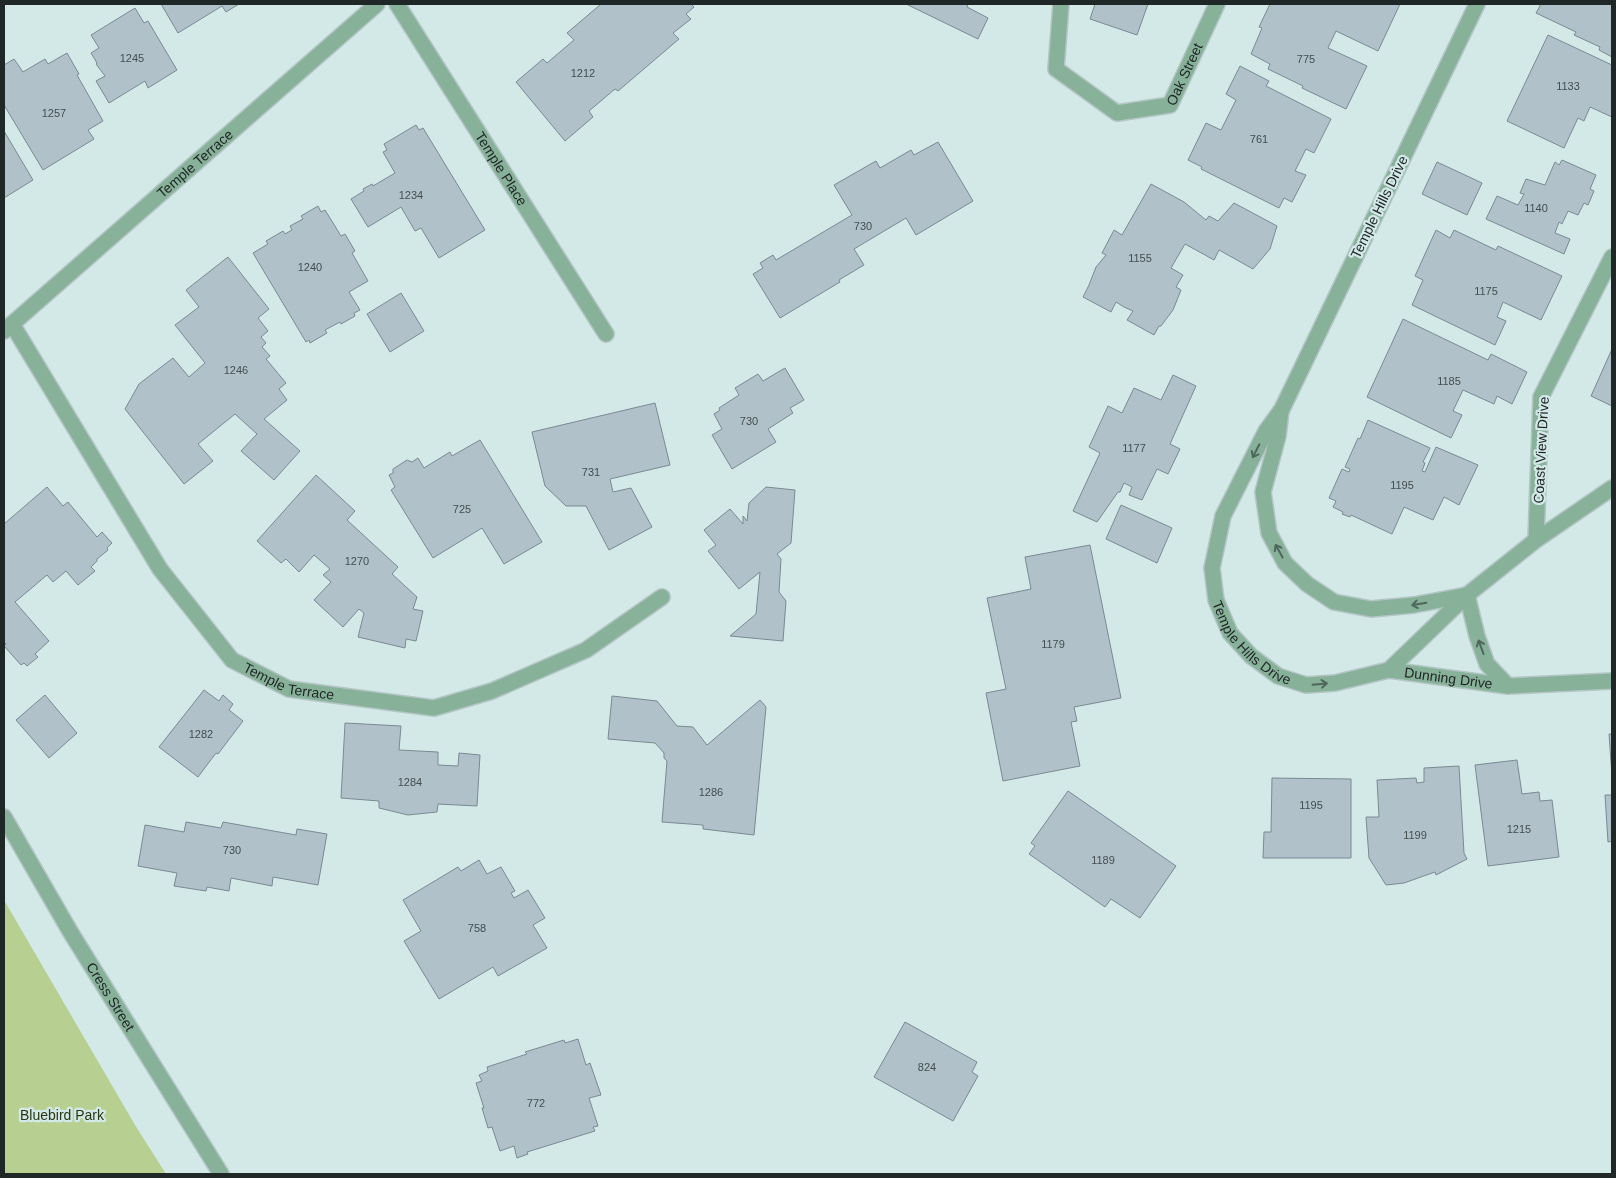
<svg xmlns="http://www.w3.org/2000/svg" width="1616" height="1178" font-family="Arial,sans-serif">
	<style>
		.green { fill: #b7d091 }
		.building { fill: #b0c1c9; stroke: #7a8a92 }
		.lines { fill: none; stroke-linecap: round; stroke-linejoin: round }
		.minor-casing { stroke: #b3c6c5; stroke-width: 18 }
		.minor { stroke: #88b19a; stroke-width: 15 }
		.oneway { stroke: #4f665b }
		.labels { text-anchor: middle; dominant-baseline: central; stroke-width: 4.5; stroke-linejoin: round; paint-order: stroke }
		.number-label { font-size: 11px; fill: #444e50 }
		.street-label { font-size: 14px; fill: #202827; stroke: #d3e9e8 }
		.park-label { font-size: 14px; fill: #2a3712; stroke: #d3e9e8 }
	</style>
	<rect width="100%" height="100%" fill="#d3e9e8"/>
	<!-- green -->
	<polygon class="green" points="4,900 135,1125 166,1174 4,1174"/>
	<!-- building -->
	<g class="building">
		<polygon points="161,4 239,4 226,12 222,6 178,33"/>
		<polygon points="601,4 691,4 694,7 686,14 691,19 673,33 679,39 618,91 615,89 589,111 593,117 565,141 516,82 543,59 547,63 574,40 567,33"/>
		<polygon points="906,4 968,4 967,7 988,18 978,39"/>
		<polygon points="1095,4 1148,4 1137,35 1090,19"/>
		<polygon points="1270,4 1400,4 1378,51 1336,31 1328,48 1367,66 1346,109 1302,88 1303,86 1268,69 1270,64 1251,54 1262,28 1259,27"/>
		<polygon points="1541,4 1612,4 1612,57 1599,50 1600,47 1574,35 1576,32 1536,13"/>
		<polygon points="135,8 144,23 148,21 177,70 148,88 145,81 109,103 96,81 105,76 96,64 97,63 91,53 99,48 91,35"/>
		<polygon points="1548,35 1612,65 1612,117 1590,107 1584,121 1578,118 1564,148 1507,121"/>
		<polygon points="67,53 79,74 77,75 103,121 88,130 94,139 43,170 4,105 4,65 14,59 23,72 45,59 48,64"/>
		<polygon points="1240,66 1269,81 1266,86 1331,119 1314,153 1306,149 1295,171 1306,175 1292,202 1284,198 1279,208 1201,169 1202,167 1188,160 1206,123 1221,130 1236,100 1226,94"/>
		<polygon points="416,125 419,130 423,128 485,230 439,258 421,228 415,231 401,207 368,227 351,199 364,191 363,189 372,184 373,186 395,173 383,152 387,150 384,144"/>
		<polygon points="4,131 33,180 4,198"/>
		<polygon points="938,142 973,201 916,235 906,218 854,249 864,265 839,280 840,282 780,318 753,274 763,268 760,263 773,255 776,260 852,215 834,185 876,161 880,168 911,150 914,155"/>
		<polygon points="1562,160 1596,175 1590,189 1594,191 1588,205 1584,203 1578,215 1568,211 1562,224 1559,222 1555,233 1570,239 1564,254 1486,219 1497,196 1518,205 1524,194 1520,193 1526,179 1545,185 1555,162 1559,165"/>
		<polygon points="1437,162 1482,183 1467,215 1422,194"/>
		<polygon points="1151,184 1184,202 1206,220 1209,216 1218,221 1234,203 1277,226 1270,249 1253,269 1219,250 1214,260 1185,244 1171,268 1183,275 1176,287 1181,290 1173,310 1161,326 1159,326 1154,335 1127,320 1133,311 1124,307 1116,302 1111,312 1083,297 1089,285 1096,267 1106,255 1102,253 1114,230 1122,235"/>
		<polygon points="318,206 321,212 325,210 341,236 345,234 355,251 352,253 368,281 349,292 360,310 354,313 355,316 341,324 340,322 325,330 327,333 310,343 309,340 306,342 253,253 268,244 266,241 283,231 285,234 292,230 290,226 303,219 301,216"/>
		<polygon points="1436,230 1450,238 1454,230 1496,250 1498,246 1562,276 1541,320 1503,302 1497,317 1506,321 1495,345 1412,305 1423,280 1415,276"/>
		<polygon points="228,257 269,309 258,318 268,331 261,337 266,343 262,347 270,356 266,359 286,383 279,389 287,400 264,419 300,451 274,480 241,451 257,434 235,414 198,444 213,461 184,484 125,409 139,384 173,358 189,377 205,363 175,325 199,307 186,290"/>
		<polygon points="401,293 424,331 390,352 367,314"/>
		<polygon points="1403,319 1488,360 1491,354 1527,372 1512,404 1497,396 1494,404 1463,390 1453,411 1462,415 1451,438 1367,397"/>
		<polygon points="1612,349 1612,406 1591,396"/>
		<polygon points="785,368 804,400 790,408 793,413 768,429 776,442 732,469 712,435 722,429 714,414 720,410 719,408 739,395 735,388 758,374 763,381"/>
		<polygon points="1173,375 1196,386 1170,444 1180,449 1168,474 1157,469 1142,500 1129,495 1132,487 1124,483 1120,492 1118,492 1097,522 1073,511 1100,453 1089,447 1108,406 1122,413 1134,388 1161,400"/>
		<polygon points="655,403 670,465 610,479 613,492 631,488 652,527 609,550 586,506 566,506 545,486 532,432"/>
		<polygon points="1368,420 1430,448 1423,462 1425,463 1422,471 1425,472 1436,447 1478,465 1459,505 1444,497 1433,520 1404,507 1392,534 1351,515 1350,517 1342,514 1343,512 1333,507 1336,501 1329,498 1342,469 1349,472 1350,469 1345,467 1358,438 1360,439"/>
		<polygon points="480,440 542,542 504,564 482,528 433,558 391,490 395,487 389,475 393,473 393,469 407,460 412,462 418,458 424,468 450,452 452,456"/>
		<polygon points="316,475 355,511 347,520 398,567 392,574 417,597 413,609 423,611 416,641 406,639 405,648 358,637 364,613 359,609 343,627 314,600 331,582 323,575 330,569 314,555 299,572 286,559 281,563 257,541"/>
		<polygon points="47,487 63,506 68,502 97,537 102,532 112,543 107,548 108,550 97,559 97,561 91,567 95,571 78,585 66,571 53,582 47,575 15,602 49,641 35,654 38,657 27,666 24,663 21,665 4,646 6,644 4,642 4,524"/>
		<polygon points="766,487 795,490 791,543 777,554 781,559 779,592 786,601 783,641 730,636 756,614 760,572 739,589 708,551 716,545 704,530 730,509 743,524 743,516 747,521 749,503"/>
		<polygon points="1121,505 1172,528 1157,563 1106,539"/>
		<polygon points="1090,545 1121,698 1074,707 1077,721 1071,722 1080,766 1003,781 986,693 1006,689 987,598 1031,589 1025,557"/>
		<polygon points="204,690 219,701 223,695 233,704 229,710 243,721 218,754 216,753 198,777 159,747"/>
		<polygon points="45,695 77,733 49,758 16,720"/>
		<polygon points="612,696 657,701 677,726 693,727 707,745 760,700 766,707 754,835 703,829 703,825 662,822 667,761 664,758 664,753 655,743 608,739"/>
		<polygon points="345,723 401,726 399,750 438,752 438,765 458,766 459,753 480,755 477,806 438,804 437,812 408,815 379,808 379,801 341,798"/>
		<polygon points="1609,734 1612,734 1612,776"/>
		<polygon points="1517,760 1522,794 1539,792 1540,801 1552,800 1559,857 1488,866 1475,765"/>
		<polygon points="1459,766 1464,853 1467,859 1436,875 1435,872 1404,883 1386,885 1369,858 1366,817 1379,817 1377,780 1416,778 1417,783 1424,782 1424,768"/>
		<polygon points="1272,778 1351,779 1351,858 1263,858 1264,832 1271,832"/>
		<polygon points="1068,791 1176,866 1140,918 1111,899 1105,907 1029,854 1035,846 1031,843"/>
		<polygon points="1605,795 1612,795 1612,841 1608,842"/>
		<polygon points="186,822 221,828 223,822 296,835 297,829 327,834 318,885 273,877 272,886 231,878 229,891 207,887 206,891 174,886 177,873 138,866 145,825 184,832"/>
		<polygon points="479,860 487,874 501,867 515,891 511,893 514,898 528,890 545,918 533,925 547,948 498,976 493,967 439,999 404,941 421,931 403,900 458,867 461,871"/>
		<polygon points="905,1022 977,1062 972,1072 978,1076 953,1121 874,1077"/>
		<polygon points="578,1039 586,1065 590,1063 601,1095 589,1098 598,1126 593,1127 595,1131 527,1152 528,1154 517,1158 514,1146 500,1151 492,1127 488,1128 482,1108 484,1108 476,1083 482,1081 479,1075 488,1071 487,1067 527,1054 525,1052 564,1040 565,1043"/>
	</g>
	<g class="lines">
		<defs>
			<g id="minor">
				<path id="s1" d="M 397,4 L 606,334"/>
				<path id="s2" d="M 1061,4 L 1056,69 L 1117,113 L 1170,105 L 1217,4"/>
				<path id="s3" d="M 1477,4 L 1282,409 L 1266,431 L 1223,516 L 1212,568 L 1216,600 L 1230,633 L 1251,656 L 1278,676 L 1306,685 L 1335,683 L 1389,670 L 1467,595 L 1536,540 L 1612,488"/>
				<path id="s4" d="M 12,324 L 160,569 L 232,660 L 289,689 L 434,708 L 492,691 L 586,650 L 662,597"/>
				<path id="s5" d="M 4,331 L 377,4"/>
				<polyline points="1281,411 1278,436 1263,492 1269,533 1285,563 1307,584 1334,602 1371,609 1414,605 1467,595"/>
				<polyline points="1536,540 1541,397 1612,257"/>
				<polyline points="1467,595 1477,636 1487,664 1508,686"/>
				<path id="s6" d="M 1389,670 L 1508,686 L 1612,681"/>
				<path id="s7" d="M 4,817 L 71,933 L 221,1174"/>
			</g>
		</defs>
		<!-- minor casing -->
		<use href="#minor" class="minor-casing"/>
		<!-- minor -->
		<use href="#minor" class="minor"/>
	</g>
	<!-- one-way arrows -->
	<defs><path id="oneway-shaft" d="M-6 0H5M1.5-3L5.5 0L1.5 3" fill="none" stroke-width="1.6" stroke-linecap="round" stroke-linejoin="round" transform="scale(1.25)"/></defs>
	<g class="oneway">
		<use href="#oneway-shaft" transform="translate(1256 451) rotate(117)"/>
		<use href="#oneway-shaft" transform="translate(1279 551) rotate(-119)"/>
		<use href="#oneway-shaft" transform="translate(1419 604) rotate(170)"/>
		<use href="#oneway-shaft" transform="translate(1481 647) rotate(-110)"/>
		<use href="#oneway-shaft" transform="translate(1320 684) rotate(-5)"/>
	</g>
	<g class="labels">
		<!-- number labels -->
		<g class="number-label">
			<text x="132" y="58">1245</text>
			<text x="1306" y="59">775</text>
			<text x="583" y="73">1212</text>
			<text x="1568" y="86">1133</text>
			<text x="54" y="113">1257</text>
			<text x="1259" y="139">761</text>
			<text x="411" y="195">1234</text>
			<text x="1536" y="208">1140</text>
			<text x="863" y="226">730</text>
			<text x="1140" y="258">1155</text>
			<text x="310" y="267">1240</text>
			<text x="1486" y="291">1175</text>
			<text x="236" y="370">1246</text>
			<text x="1449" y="381">1185</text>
			<text x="749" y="421">730</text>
			<text x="1134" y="448">1177</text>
			<text x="591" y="472">731</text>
			<text x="1402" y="485">1195</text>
			<text x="462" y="509">725</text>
			<text x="357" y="561">1270</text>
			<text x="1053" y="644">1179</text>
			<text x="201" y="734">1282</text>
			<text x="410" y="782">1284</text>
			<text x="711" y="792">1286</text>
			<text x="1311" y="805">1195</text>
			<text x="1519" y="829">1215</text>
			<text x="1415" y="835">1199</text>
			<text x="232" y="850">730</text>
			<text x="1103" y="860">1189</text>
			<text x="477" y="928">758</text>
			<text x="927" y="1067">824</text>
			<text x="536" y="1103">772</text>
		</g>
		<!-- street labels -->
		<g class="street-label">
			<text stroke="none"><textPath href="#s2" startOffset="228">Oak Street</textPath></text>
			<text stroke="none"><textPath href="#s5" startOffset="254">Temple Terrace</textPath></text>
			<text stroke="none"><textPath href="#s1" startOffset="195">Temple Place</textPath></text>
			<text transform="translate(1379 207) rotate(-64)">Temple Hills Drive</text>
			<text transform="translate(1541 450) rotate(-87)">Coast View Drive</text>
			<text stroke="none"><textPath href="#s3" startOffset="715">Temple Hills Drive</textPath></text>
			<text stroke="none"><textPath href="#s6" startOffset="60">Dunning Drive</textPath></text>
			<text stroke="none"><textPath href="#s4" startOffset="464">Temple Terrace</textPath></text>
			<text stroke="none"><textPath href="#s7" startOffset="209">Cress Street</textPath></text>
		</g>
		<!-- park labels -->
		<g class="park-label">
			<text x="62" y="1115">Bluebird Park</text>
		</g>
	</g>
	<!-- border -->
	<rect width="1616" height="1178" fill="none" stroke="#202827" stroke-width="10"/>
</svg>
